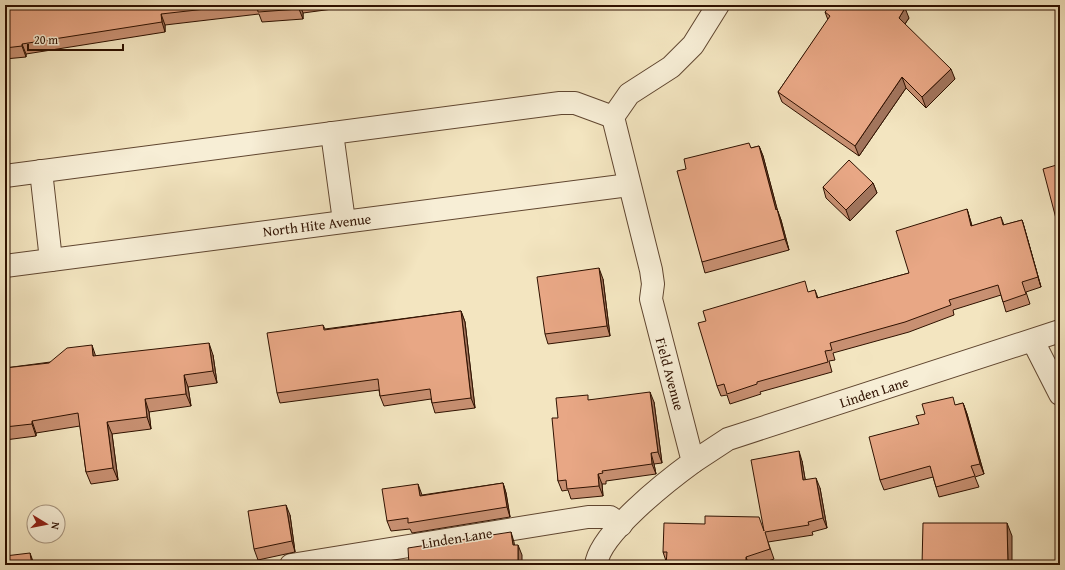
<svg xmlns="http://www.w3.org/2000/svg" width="1065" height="570" viewBox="0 0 1065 570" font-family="'Gentium Book Plus',serif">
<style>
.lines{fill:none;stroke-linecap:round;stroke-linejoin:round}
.minor-casing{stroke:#604630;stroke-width:24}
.minor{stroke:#f7eed6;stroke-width:22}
.wall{fill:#c89072;stroke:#2f1100}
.shaded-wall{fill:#a2755d;stroke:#2f1100}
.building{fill:#e8a785;stroke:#2f1100}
.labels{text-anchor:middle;stroke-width:3;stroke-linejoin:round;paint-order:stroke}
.street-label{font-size:14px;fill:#2f1100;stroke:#f7eed6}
</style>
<rect width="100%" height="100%" fill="#f3e5c0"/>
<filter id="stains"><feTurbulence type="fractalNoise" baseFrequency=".005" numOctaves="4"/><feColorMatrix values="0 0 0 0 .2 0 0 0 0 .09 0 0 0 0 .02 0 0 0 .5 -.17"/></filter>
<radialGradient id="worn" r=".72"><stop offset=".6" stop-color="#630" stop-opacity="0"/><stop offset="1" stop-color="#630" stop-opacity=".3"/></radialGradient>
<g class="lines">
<defs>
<g id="minor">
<polyline points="332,133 344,221"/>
<polyline points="41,171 51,260"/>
<polyline points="5,176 560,103 575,103 613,117"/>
<polyline points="5,266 629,185"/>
<polyline points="1033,341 1060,394"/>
<polyline points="693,462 728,439 1060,331"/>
<polyline points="291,565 588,517 610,517 621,525"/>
<path d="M596 565C599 534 667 481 693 462L651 299 653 284 651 270 613 117 629 94 671 67 693 45 718 5"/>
</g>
</defs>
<use href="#minor" class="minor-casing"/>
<use href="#minor" class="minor"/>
</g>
<g class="wall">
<polygon points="5,5 362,5 303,13 303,19 262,22 259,14 165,25 165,32 26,54 26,57 5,59"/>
<polygon points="971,5 990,5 972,9"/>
<polygon points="825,12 909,18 905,24 955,79 926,108 906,88 859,156 782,102 778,92 828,20"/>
<polygon points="759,146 763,156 777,209 781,220 789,250 705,273 702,262 751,148"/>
<polygon points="873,183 877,193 850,221 826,198 823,187"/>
<polygon points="967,209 972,226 1001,217 1004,225 1022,220 1025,230 1041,287 1026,292 1030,304 1006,312 1001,295 953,310 954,315 909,332 833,353 835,360 829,361 832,372 760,392 761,394 730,404 727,395 721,396 717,386 809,292 815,290 818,298 909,273"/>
<polygon points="603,279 610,336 548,344 545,334"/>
<polygon points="461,311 465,322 475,408 435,413 432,403 431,399 384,406 380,396 379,390 280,403 277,393 323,325 325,329"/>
<polygon points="213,355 217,383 188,387 191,406 149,412 151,429 112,434 118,480 91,484 86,472 80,426 36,433 36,436 5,440 5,368 96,356"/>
<polygon points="590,400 654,402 662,463 654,464 656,474 606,481 606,484 602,484 603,496 571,499 568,490 562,491 558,481 558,418"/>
<polygon points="963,403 967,414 984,474 975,477 979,487 939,497 933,477 884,490 880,480 919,424 925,414 956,405"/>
<polygon points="802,461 805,479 820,488 827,528 812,532 813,535 768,542 774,559 756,565 666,565 666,561 663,552 764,530"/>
<polygon points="503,483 506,493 510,517 412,533 410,529 391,531 387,521 422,495"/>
<polygon points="290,515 295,552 258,560 254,549"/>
</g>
<g class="shaded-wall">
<polygon points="299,5 300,5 303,13 303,19 299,9"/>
<polygon points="905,8 909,18 902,28 899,18"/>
<polygon points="161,14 165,25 165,32 162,22"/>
<polygon points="22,44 26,54 26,57 22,46"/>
<polygon points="951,69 955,79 926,108 922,97"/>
<polygon points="902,77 906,88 859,156 855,146"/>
<polygon points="759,146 763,156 780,220 776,210"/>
<polygon points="873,183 877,193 850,221 846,210"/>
<polygon points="777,209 781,220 789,250 785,239"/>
<polygon points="967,209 970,219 975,236 971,226"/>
<polygon points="1022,220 1025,230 1041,287 1038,277"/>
<polygon points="599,268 603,279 610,336 607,326"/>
<polygon points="461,311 465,322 475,408 471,398"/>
<polygon points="209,343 213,355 217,383 213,371"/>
<polygon points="92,345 96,357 93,356"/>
<polygon points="184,375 188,387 191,406 186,394"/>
<polygon points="650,392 654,402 662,463 658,452"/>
<polygon points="145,399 149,412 151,429 147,417"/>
<polygon points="963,403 967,414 984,474 980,464"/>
<polygon points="32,421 36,433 36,436 32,424"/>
<polygon points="107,422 112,434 118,480 113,468"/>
<polygon points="799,451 802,461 807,490 803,480"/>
<polygon points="651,453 654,464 656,474 652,464"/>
<polygon points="598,474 602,484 603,496 599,486"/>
<polygon points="816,478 820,488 827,528 823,518"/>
<polygon points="503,483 506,493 510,517 507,507"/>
<polygon points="418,484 422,495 424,506 420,496"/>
<polygon points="286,505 290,515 295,552 292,541"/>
<polygon points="1007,523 1012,536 1012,565 1008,565"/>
<polygon points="511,532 514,542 516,555 513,545"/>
<polygon points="518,545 522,555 522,565 518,565"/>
<polygon points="30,553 34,564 34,565 32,565"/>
<polygon points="746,557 749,565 746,565"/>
</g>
<g class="building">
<polygon points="5,5 241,5 161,14 162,22 22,44 22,46 5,48"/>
<polygon points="257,5 299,5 299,9 258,12"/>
<polygon points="831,5 901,5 905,8 899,18 951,69 922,97 902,77 855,146 778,92 830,16 825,12"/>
<polygon points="749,143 751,148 759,146 776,210 777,209 785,239 702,262 677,171 686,169 684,159"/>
<polygon points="849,160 873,183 846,210 823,187"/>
<polygon points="1060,164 1060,230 1059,230 1043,169"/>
<polygon points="967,209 971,226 1001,217 1003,225 1022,220 1038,277 1022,282 1026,294 1003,302 998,285 949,300 951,305 905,322 830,343 832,350 825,351 828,362 757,382 757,384 727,394 724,384 717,386 698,323 706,321 703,311 805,281 808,292 815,290 817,298 909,273 896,231"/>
<polygon points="599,268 607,326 545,334 537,277"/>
<polygon points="461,311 471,398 432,403 430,389 380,396 378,379 277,393 267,333 323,325 324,330"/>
<polygon points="209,343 213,371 184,375 186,394 145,399 147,417 107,422 113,468 86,472 78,413 32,421 32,424 5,427 5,368 49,363 67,348 92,345 93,356"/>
<polygon points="650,392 658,452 651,453 652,464 602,471 603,473 598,474 599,486 567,489 566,480 558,481 552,418 558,418 556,398 588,395 588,400"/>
<polygon points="953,397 955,405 963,403 980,464 971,466 975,476 936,487 930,466 880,480 869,437 919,424 916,416 925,414 922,404"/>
<polygon points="799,451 803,480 816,478 823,518 808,522 809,525 765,532 770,549 746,557 746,565 666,565 667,552 663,552 664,523 705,524 705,516 759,517 764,531 751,460"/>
<polygon points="503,483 507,507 408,523 408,518 387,521 382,489 418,484 420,496"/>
<polygon points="286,505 292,541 254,549 248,511"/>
<polygon points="923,523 1007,523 1008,565 922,565"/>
<polygon points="511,532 513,545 518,545 518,565 409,565 408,548"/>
<polygon points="30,553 32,565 5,565 5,556"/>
</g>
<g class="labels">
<g class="street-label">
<text transform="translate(317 225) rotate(-7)" y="5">North Hite Avenue</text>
<text transform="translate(670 374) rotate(75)" y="5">Field Avenue</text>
<text transform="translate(874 392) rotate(-18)" y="5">Linden Lane</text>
<text transform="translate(457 538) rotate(-9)" y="5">Linden Lane</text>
</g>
</g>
<rect width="1065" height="570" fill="none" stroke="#f3e5c0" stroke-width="20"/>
<rect x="6" y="6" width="1053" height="558" fill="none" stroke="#2f1100" stroke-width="2"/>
<rect x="10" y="10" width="1045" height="550" fill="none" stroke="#2f1100"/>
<g transform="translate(46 524) rotate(100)"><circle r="19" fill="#f7eed6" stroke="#a79680"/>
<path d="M0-3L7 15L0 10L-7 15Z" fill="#8f2418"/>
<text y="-6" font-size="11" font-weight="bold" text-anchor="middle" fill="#2f1100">N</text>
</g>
<path d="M28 44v6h95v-6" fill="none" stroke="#2f1100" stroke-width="2"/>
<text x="34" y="44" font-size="12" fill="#2f1100" stroke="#f7eed6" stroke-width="3" paint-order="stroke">20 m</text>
<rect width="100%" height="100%" filter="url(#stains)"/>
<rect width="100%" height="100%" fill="url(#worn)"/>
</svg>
